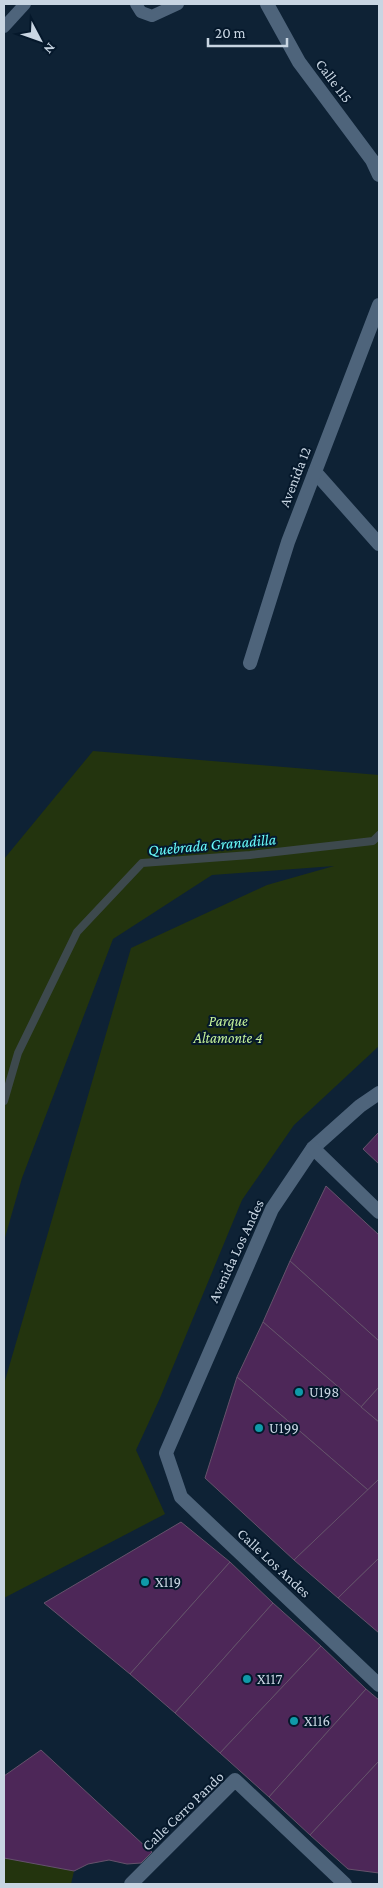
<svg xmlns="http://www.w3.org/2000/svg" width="383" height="1888" viewBox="0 0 383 1888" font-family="'Crimson Pro',serif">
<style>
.green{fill:#23340e}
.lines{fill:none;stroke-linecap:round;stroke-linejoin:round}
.stream{stroke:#3d494d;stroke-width:8}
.building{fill:#4d2758;stroke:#65526b}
.service{stroke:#4e647b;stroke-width:12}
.minor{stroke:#4e647b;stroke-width:14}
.culture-dot{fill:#0f9aa8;stroke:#05182b;stroke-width:2}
.labels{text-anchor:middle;stroke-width:4;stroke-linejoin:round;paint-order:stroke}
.street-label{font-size:15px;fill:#c8d5e2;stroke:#05182b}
.park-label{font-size:15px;font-style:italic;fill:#c4f199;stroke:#05182b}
.poi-label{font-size:15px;fill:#c8d5e2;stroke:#05182b;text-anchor:start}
.water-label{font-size:16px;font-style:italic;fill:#67f9f9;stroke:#05182b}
</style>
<rect width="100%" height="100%" fill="#0e2235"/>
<g class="green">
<polygon points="93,751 379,775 379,1046 294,1125 242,1200 160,1398 136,1450 165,1514 4,1598 4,1384 131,948 267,885 334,866 212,875 113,939 22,1178 4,1241 4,859"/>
<polygon points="4,1858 74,1871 71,1884 4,1884"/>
</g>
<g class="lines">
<polyline class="stream" points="4,1101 18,1053 77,932 142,863 250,855 373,841 379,835"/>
</g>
<g class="building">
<polygon points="379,1132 379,1164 363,1149"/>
<polygon points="326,1186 379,1235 379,1341 290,1261"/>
<polygon points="290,1261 379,1341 379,1387 361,1407 263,1322"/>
<polygon points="263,1322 379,1422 379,1479 368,1490 237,1377"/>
<polygon points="237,1377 368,1490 294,1560 205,1478"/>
<polygon points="379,1387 379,1422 361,1407"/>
<polygon points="379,1479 379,1558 338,1598 294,1560"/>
<polygon points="181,1522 230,1562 130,1674 44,1603"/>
<polygon points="379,1558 379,1633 338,1598"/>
<polygon points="230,1562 273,1603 175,1713 130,1674"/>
<polygon points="273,1603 321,1646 220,1753 175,1713"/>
<polygon points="321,1646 366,1689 269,1797 220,1753"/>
<polygon points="366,1689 379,1700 379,1761 310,1835 269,1797"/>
<polygon points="41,1750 147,1848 152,1852 141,1863 127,1864 109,1860 88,1864 74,1871 4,1858 4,1776"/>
<polygon points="379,1761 379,1873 348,1869 310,1835"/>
</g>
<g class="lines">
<g class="service">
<polyline points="136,4 141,12 152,16 178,4"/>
<polyline points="4,27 25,4"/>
</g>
<g class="minor">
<polyline points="267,4 299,62 372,160 379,175"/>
<polyline points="315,472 379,544"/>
<polyline points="250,663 288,542 379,305"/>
<polyline points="379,1093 360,1106 313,1148 272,1209 166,1453 181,1497 379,1685"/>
<polyline points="313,1148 379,1212"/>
<polyline points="131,1884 235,1780 345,1884"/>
</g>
</g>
<g class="culture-dot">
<circle cx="299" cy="1392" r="5"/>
<circle cx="259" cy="1428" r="5"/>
<circle cx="145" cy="1582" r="5"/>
<circle cx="247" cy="1679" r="5"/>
<circle cx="294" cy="1721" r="5"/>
</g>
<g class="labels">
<g class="street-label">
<text transform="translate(334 81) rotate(53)" y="5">Calle 115</text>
<text transform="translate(295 477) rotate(-69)" y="5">Avenida 12</text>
<text transform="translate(236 1251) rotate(-65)" y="5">Avenida Los Andes</text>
<text transform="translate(274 1563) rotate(43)" y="5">Calle Los Andes</text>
<text transform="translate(183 1811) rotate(-44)" y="5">Calle Cerro Pando</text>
</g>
<g class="park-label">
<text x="228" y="1026">Parque<tspan x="228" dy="17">Altamonte 4</tspan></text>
</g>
<g class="poi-label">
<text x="309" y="1397">U198</text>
<text x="269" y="1433">U199</text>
<text x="155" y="1587">X119</text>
<text x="257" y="1684">X117</text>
<text x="304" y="1726">X116</text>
</g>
<g class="water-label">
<text transform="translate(212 844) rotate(-5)" y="6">Quebrada Granadilla</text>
</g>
</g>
<rect width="383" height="1888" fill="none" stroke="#c8d5e2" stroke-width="10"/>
<g transform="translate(40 40) rotate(131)" stroke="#05182b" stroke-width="4" paint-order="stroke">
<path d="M0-4L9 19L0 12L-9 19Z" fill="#c8d5e2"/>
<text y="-8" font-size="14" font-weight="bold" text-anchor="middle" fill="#c8d5e2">N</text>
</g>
<path d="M208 38v8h79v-8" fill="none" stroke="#c8d5e2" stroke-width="2.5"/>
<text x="215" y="38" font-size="15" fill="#c8d5e2" stroke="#05182b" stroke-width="4" paint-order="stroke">20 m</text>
</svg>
